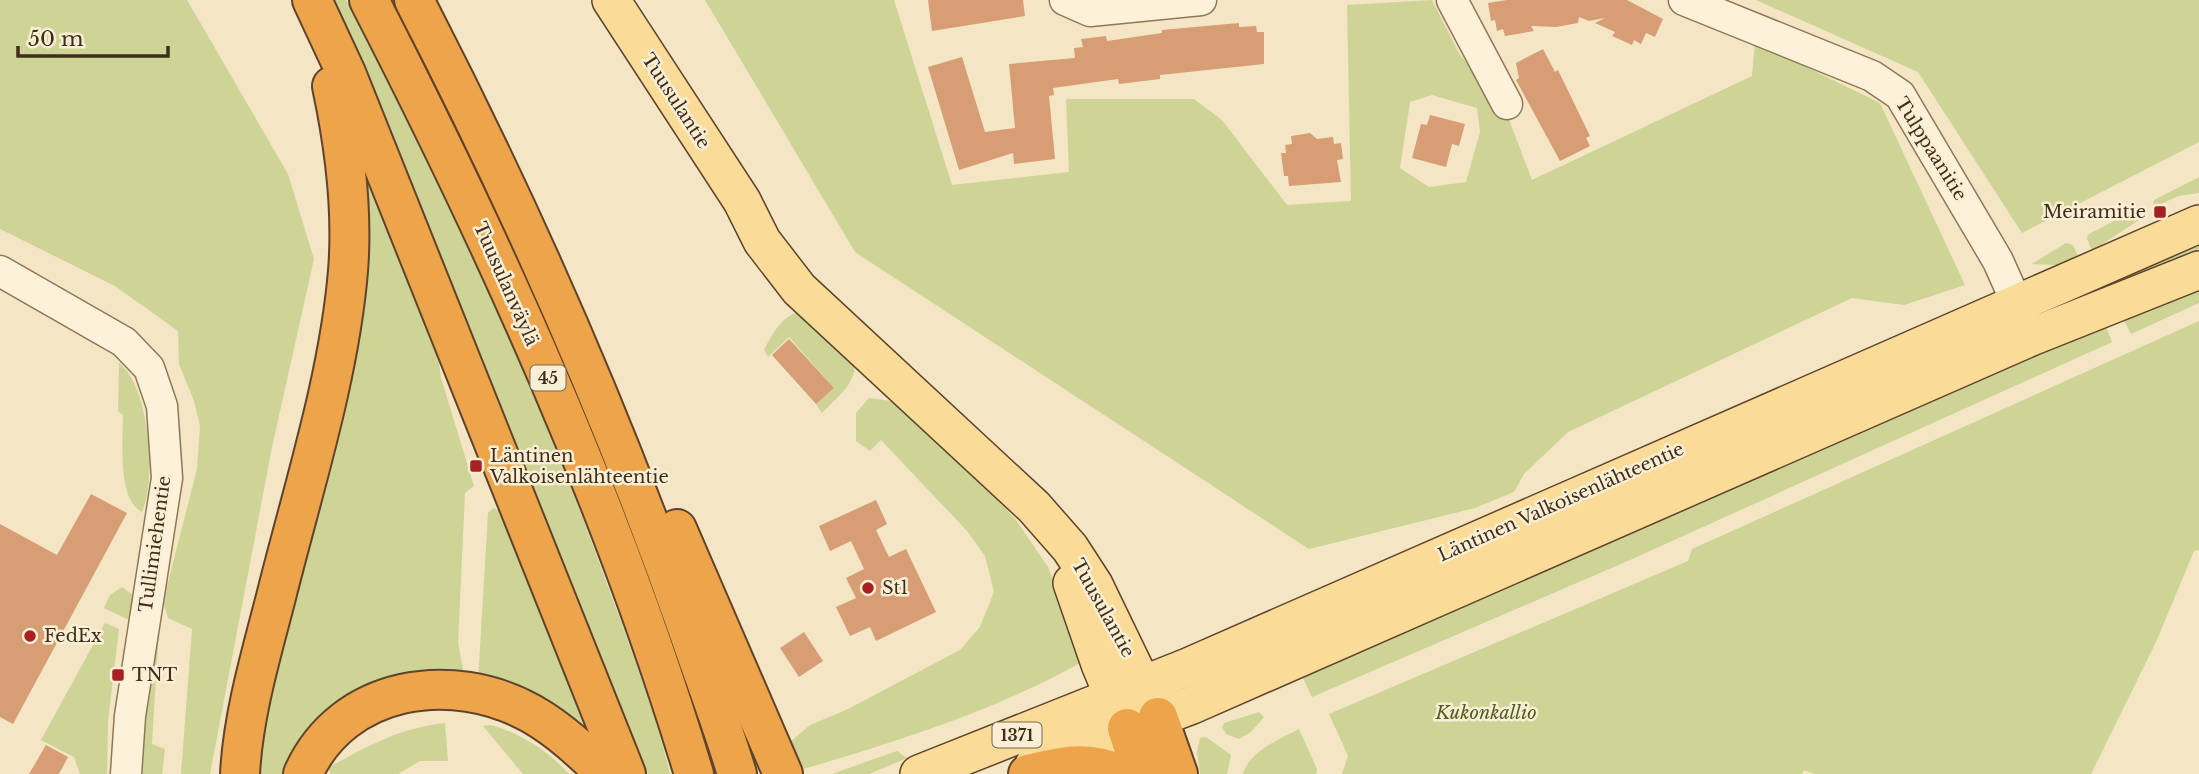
<svg xmlns="http://www.w3.org/2000/svg" width="2199" height="774" viewBox="0 0 2199 774" font-family="'Libre Baskerville',serif">
<style>
.green{fill:#cdd496;fill-rule:evenodd}
.building{fill:#d79d75}
.lines{fill:none;stroke-linecap:round;stroke-linejoin:round}
.minor-casing{stroke:#917657;stroke-width:33}
.major-casing{stroke:#5f432c;stroke-width:40}
.highway-casing{stroke:#5f432c;stroke-width:42}
.minor{stroke:#fdf2d9;stroke-width:30}
.major{stroke:#fbdb98;stroke-width:37}
.highway{stroke:#eda44b;stroke-width:38}
.poi-dot{fill:#a91f22;stroke:#faefd5;stroke-width:2.5}
.labels{text-anchor:middle;stroke-width:5;stroke-linejoin:round;paint-order:stroke}
.shield{fill:#faefd5;stroke:#786754;stroke-width:2}
.shield-label{font-size:16px;font-weight:bold;fill:#402d1d}
.street-label{font-size:18px;fill:#402d1d;stroke:#faefd5}
.poi-label{font-size:18px;fill:#402d1d;stroke:#faefd5;text-anchor:start}
.park-label{font-size:18px;font-style:italic;fill:#505f21;stroke:#faefd5}
</style>
<rect width="100%" height="100%" fill="#f4e5c4"/>
<g class="green">
<polygon points="0,0 187,0 288,174 314,259 272,447 210,774 181,774 192,629 168,618 163,602 197,469 200,426 194,401 179,364 178,331 115,286 0,229"/>
<path d="M328 0H346C444 186 532 376 603 573 627 639 654 706 670 774H637Z"/>
<path d="M705 0H894L952 185 1069 172 1066 99H1194L1222 120 1287 205 1351 201 1347 5 1432 0 1460 55 1503 104 1532 180 1752 76 1755 42 1880 103 1965 285 1904 305 1852 298 1568 432 1524 474 1514 492 1475 508 1309 549 855 252ZM1432 95 1477 108 1480 132 1466 182 1429 187 1400 168 1410 102Z"/>
<polygon points="1756,0 2199,0 2199,142 2022,233 1918,72"/>
<polygon points="357,147 435,335 441,378 474,486 465,493 458,643 465,679 414,678 290,774 253,774"/>
<polygon points="2199,177 2199,193 2178,196 2157,206 2153,205 2154,200"/>
<polygon points="2135,210 2142,215 2139,220 2092,251 2087,238 2089,234"/>
<polygon points="2199,235 2199,258 2111,295 2103,275"/>
<polygon points="2066,243 2073,245 2079,258 2057,265 2032,264"/>
<polygon points="2199,281 2199,303 2131,334 2122,316"/>
<path d="M807 310 854 362C858 383 835 399 822 413L816 404 834 388 789 337 768 357 764 350C774 331 784 312 807 310Z"/>
<polygon points="2104,321 2112,342 1630,560 1312,697 1303,678"/>
<polygon points="2199,321 2199,550 2194,551 2156,642 2091,774 1815,774 1804,770 1802,774 1342,774 1348,756 1329,714 1688,561 1692,549"/>
<path d="M119 363C149 386 157 478 142 512 117 500 123 440 123 415L118 411Z"/>
<path d="M869 398 891 401 921 423 971 469 1016 520 1048 567 1082 662C994 711 896 742 800 770L789 743 810 725 846 710 960 650 980 627 994 592 985 556 968 532 881 440 870 451 856 441V413Z"/>
<polygon points="493,508 498,510 526,562 598,737 478,681 488,513"/>
<polygon points="122,587 133,595 129,620 104,608 110,595"/>
<polygon points="105,623 119,629 108,721 107,774 80,774 74,757 41,740"/>
<polygon points="158,644 152,744 165,749 162,774 139,774 153,646"/>
<polygon points="1259,712 1264,717 1251,732 1239,739 1226,734 1222,727 1224,723"/>
<path d="M445 723 448 761H420L398 774H331L328 768C367 746 400 728 445 723Z"/>
<path d="M491 725C520 733 548 751 569 774H523L483 726Z"/>
<path d="M1299 729 1317 769 1316 774H1243C1249 751 1280 739 1299 729Z"/>
<polygon points="1206,737 1231,755 1227,774 1200,774 1197,752 1200,738"/>
<polygon points="897,751 907,758 869,774 832,774"/>
</g>
<g class="building">
<polygon points="928,0 1023,0 1025,16 932,31"/>
<polygon points="1507,0 1627,0 1663,19 1655,37 1646,33 1641,44 1634,40 1632,45 1612,36 1615,32 1595,23 1605,18 1589,21 1579,17 1578,23 1556,27 1531,26 1534,31 1505,36 1503,29 1497,31 1495,20 1491,21 1488,3"/>
<polygon points="1239,23 1239,27 1256,26 1257,32 1264,32 1264,64 1160,75 1160,79 1119,84 1118,79 1053,88 1054,95 1049,96 1055,159 1014,164 1013,153 959,170 928,67 962,57 985,132 1015,128 1009,64 1075,58 1074,48 1083,47 1081,39 1106,36 1107,41 1162,33 1162,30"/>
<polygon points="1543,49 1555,72 1558,70 1590,136 1586,138 1590,146 1560,161 1516,80 1519,78 1516,63"/>
<polygon points="1430,115 1465,124 1459,146 1452,144 1446,167 1412,158 1421,124 1427,125"/>
<polygon points="1310,133 1317,139 1333,137 1334,144 1341,143 1343,159 1337,160 1341,182 1289,186 1288,176 1284,176 1281,153 1286,153 1285,145 1292,144 1291,136"/>
<polygon points="789,339 834,388 816,404 772,355"/>
<polygon points="91,494 127,513 13,724 0,717 0,524 57,555"/>
<polygon points="876,500 887,524 876,530 889,557 906,549 936,612 876,641 870,627 850,636 836,607 856,598 846,578 864,569 851,541 830,551 819,526"/>
<polygon points="804,632 823,661 799,677 780,648"/>
<polygon points="46,745 68,757 59,774 29,774"/>
</g>
<g class="lines">
<defs>
<g id="minor">
<polyline points="1065,0 1090,11 1201,0"/>
<polyline points="1452,0 1507,104"/>
<polyline points="1684,0 1872,76 1900,95 1998,261 2026,324"/>
<polyline points="0,271 124,342 149,368 162,406 167,478 130,716 126,774"/>
</g>
<g id="major">
<polyline points="611,0 742,201 762,241 799,289 1034,507 1070,548 1094,585 1153,707"/>
<polyline points="1072,583 1100,664 1123,719"/>
<polyline points="1034,765 1192,705 2031,337 2199,270"/>
<polyline points="919,774 1188,667 2199,224"/>
</g>
<g id="highway">
<polyline points="312,0 346,73 626,774"/>
<path d="M369 0C497 249 613 505 694 774"/>
<path d="M414 0C520 205 613 415 689 633 705 680 723 727 737 774"/>
<polyline points="677,529 783,774"/>
<polyline points="1158,717 1178,774"/>
<polyline points="1127,728 1142,774"/>
<path d="M240 774C243 715 261 655 276 597 302 492 339 379 348 271 353 209 345 147 332 86"/>
<path d="M303 774C343 685 452 669 532 714 560 730 583 752 606 774"/>
<path d="M1028 774C1060 766 1088 759 1119 774"/>
</g>
</defs>
<use href="#minor" class="minor-casing"/>
<use href="#major" class="major-casing"/>
<use href="#highway" class="highway-casing"/>
<use href="#minor" class="minor"/>
<use href="#major" class="major"/>
<use href="#highway" class="highway"/>
</g>
<g class="poi-dot">
<rect x="2153" y="205" width="14" height="14" rx="3.5"/>
<rect x="469" y="459" width="14" height="14" rx="3.5"/>
<circle cx="868" cy="588" r="7"/>
<circle cx="30" cy="636" r="7"/>
<rect x="111" y="668" width="14" height="14" rx="3.5"/>
</g>
<g class="labels">
<g class="shield">
<rect x="530.5" y="365.5" width="35" height="25" rx="5"/>
<rect x="992.5" y="722.5" width="49" height="25" rx="5"/>
</g>
<g class="shield-label">
<text x="548" y="384">45</text>
<text x="1017" y="741">1371</text>
</g>
<g class="street-label">
<text transform="translate(676 101) rotate(57)" y="6">Tuusulantie</text>
<text transform="translate(1931 149) rotate(58)" y="6">Tulppaanitie</text>
<text transform="translate(506 284) rotate(66)" y="6">Tuusulanväylä</text>
<text transform="translate(1561 502) rotate(-24)" y="6">Läntinen Valkoisenlähteentie</text>
<text transform="translate(155 544) rotate(-82)" y="6">Tullimiehentie</text>
<text transform="translate(1103 608) rotate(61)" y="6">Tuusulantie</text>
</g>
<g class="poi-label">
<text x="2146" y="218" text-anchor="end">Meiramitie</text>
<text x="490" y="462">Läntinen<tspan x="490" dy="21">Valkoisenlähteentie</tspan></text>
<text x="882" y="594">St1</text>
<text x="44" y="642">FedEx</text>
<text x="132" y="681">TNT</text>
</g>
<g class="park-label">
<text x="1486" y="719">Kukonkallio</text>
</g>
</g>
<path d="M18 46v10h150v-10" fill="none" stroke="#402d1d" stroke-width="3.5"/>
<text x="28" y="46" font-size="21" fill="#402d1d" stroke="#faefd5" stroke-width="5" paint-order="stroke">50 m</text>
</svg>
